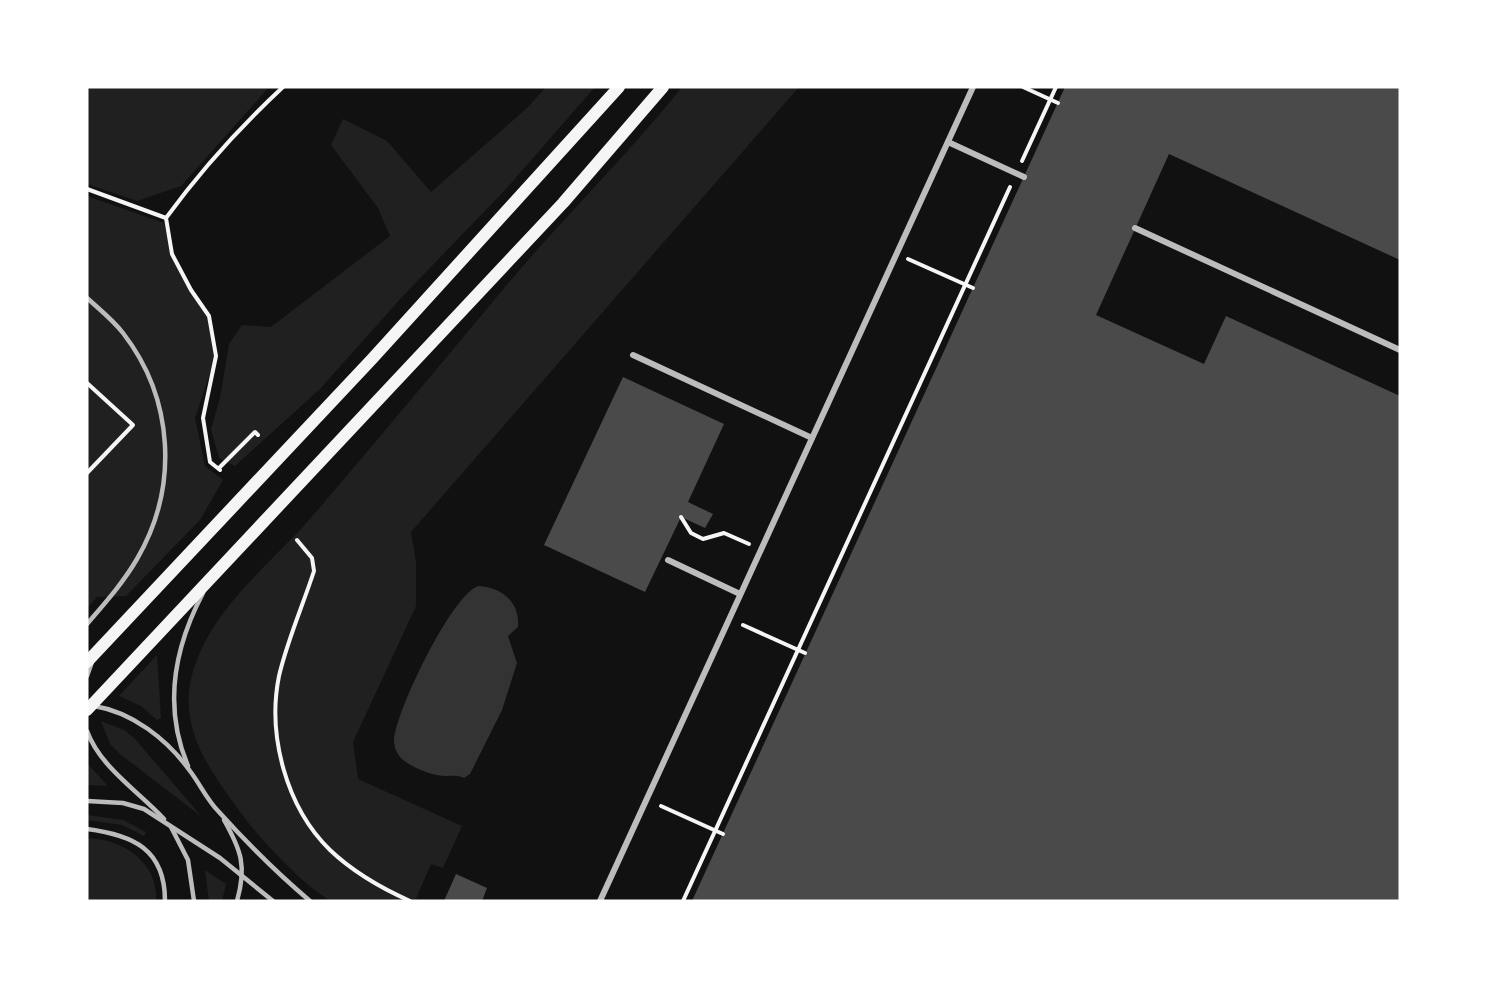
<svg xmlns="http://www.w3.org/2000/svg" width="1487" height="988" viewBox="0 0 1487 988" font-family="'PT Serif',serif">
<style>
.green{fill:#202020}
.water{fill:#333}
.building{fill:#4a4a4a}
.lines{fill:none;stroke-linecap:round;stroke-linejoin:round}
.path{stroke:#f5f5f5;stroke-width:4}
.service{stroke:#bcbcbc;stroke-width:4.5}
.minor{stroke:#bcbcbc;stroke-width:6}
.secondary{stroke:#f5f5f5;stroke-width:12}
</style>
<rect width="100%" height="100%" fill="#111"/>
<g class="green">
<polygon points="87,87 269,87 181,186 137,201 87,184"/>
<polygon points="546,87 595,87 506,189 402,297 320,389 235,466 219,458 211,429 220,398 229,344 242,325 271,327 390,236 378,208 331,145 343,119 387,141 431,192 527,108"/>
<path d="M682 87H799L411 532 416 562V606L353 742 358 779 462 826 443 868 431 864 415 901C398 901 342 905 330 900 309 891 258 837 244 817 215 777 179 734 191 679 208 609 270 566 315 513 379 438 442 363 505 287 562 219 626 157 682 87Z"/>
<polygon points="87,196 164,223 172,254 191,290 209,316 216,356 195,418 205,466 223,480 200,520 126,596 97,597 87,608"/>
<polygon points="157,655 161,718 157,720 141,706 119,696"/>
<polygon points="101,721 124,730 135,739 202,817 120,754 110,744"/>
<polygon points="87,763 106,784 106,786 87,785"/>
<polygon points="87,815 123,820 146,832 144,836 122,825 87,820"/>
<path d="M87 838C123 839 158 862 156 901H87Z"/>
<polygon points="205,870 226,884 222,901 209,901"/>
</g>
<path class="water" d="M478 586C502 587 520 602 518 627L508 636 517 663 502 710 470 774 464 778C457 775 453 776 446 776 433 776 409 767 400 757 396 752 394 746 394 740 396 711 451 596 478 586Z"/>
<g class="building">
<polygon points="1065,87 1400,87 1400,260 1169,154 1096,315 1204,364 1226,316 1400,396 1400,901 692,901"/>
<polygon points="623,377 724,424 688,502 713,514 705,528 681,517 645,592 544,545"/>
<polygon points="456,874 487,888 482,901 444,901"/>
</g>
<g class="lines">
<g class="path">
<polyline points="1023,87 1058,103"/>
<polyline points="1022,161 1056,87"/>
<polyline points="87,189 166,218"/>
<polyline points="908,259 973,288"/>
<polyline points="87,383 133,425 87,473"/>
<polyline points="219,468 255,432 258,435"/>
<path d="M220 470 210 462 203 418 216 356 209 316 191 290 172 254 166 218C201 170 240 127 283 87"/>
<polyline points="681,517 691,533 703,539 724,533 749,544"/>
<path d="M297 540 312 558 314 571C303 605 287 641 279 676 267 735 286 807 330 850 353 872 381 888 410 901"/>
<polyline points="743,625 805,653"/>
<polyline points="661,806 723,834"/>
<polyline points="683,901 1010,187"/>
</g>
<g class="service">
<path d="M87 298C99 309 113 320 123 333 174 399 179 487 137 559 123 583 105 603 87 624"/>
<polyline points="87,676 92,662"/>
<path d="M94 706C132 712 167 739 190 771 200 784 207 800 219 812 247 843 278 874 310 901"/>
<path d="M87 731C100 767 138 791 164 819"/>
<path d="M188 766C163 707 174 648 203 593"/>
<polyline points="87,801 123,803 144,809 220,858 273,901"/>
<path d="M224 820C241 850 247 866 237 901"/>
<polyline points="171,827 188,860 194,901"/>
<path d="M87 829C133 835 165 849 165 901"/>
</g>
<g class="minor">
<polyline points="948,142 1024,177"/>
<polyline points="1135,228 1400,350"/>
<polyline points="633,355 812,438"/>
<polyline points="668,560 740,594"/>
<polyline points="600,901 973,87"/>
</g>
<g class="secondary">
<polyline points="87,662 372,359 619,87"/>
<polyline points="87,710 563,203 663,87"/>
</g>
</g>
<rect width="1487" height="988" fill="none" stroke="#ffffff" stroke-width="177"/>
</svg>
